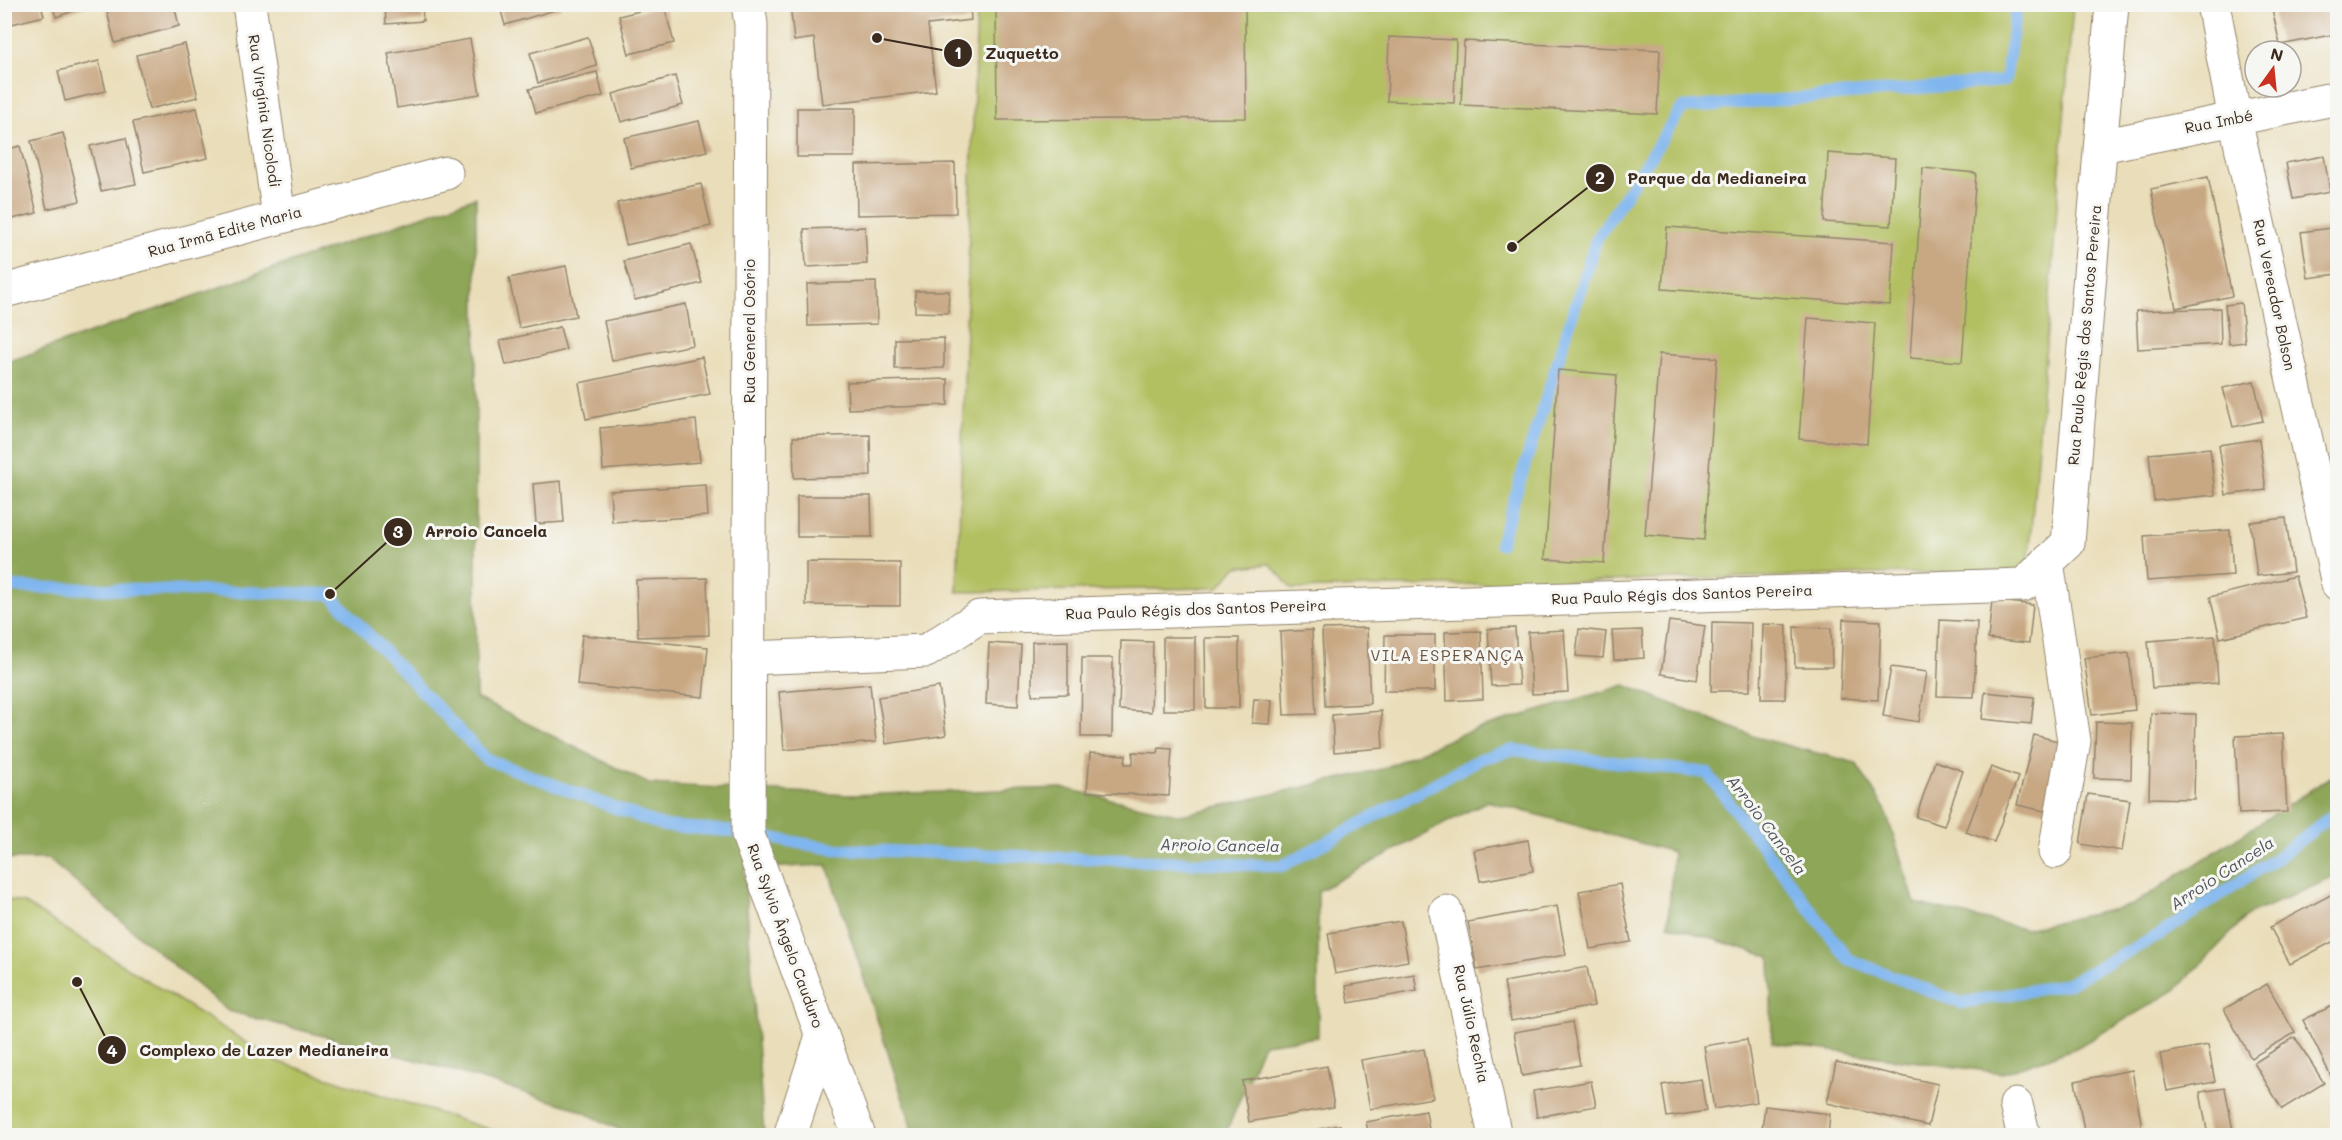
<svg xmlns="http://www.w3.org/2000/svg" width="2342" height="1140" viewBox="0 0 2342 1140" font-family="Mali,sans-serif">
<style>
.green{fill:#b3c062;stroke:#777540;stroke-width:1.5}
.forest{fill:#8ea658;stroke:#64683b;stroke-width:1.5}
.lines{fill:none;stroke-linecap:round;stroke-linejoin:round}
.stream{stroke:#80b6ef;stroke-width:12}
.building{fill:#c8a783}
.minor-casing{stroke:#92846c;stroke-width:35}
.minor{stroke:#fff;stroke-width:33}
.labels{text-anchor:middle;stroke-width:6;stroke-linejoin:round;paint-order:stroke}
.street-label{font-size:15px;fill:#3b2a1e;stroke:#f6f6f2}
.neighbourhood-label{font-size:16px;letter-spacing:1.5px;fill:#6c5641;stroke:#f6f6f2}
.water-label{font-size:16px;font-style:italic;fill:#50545d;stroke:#f6f6f2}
.leader{fill:none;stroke:#3b2a1e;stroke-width:2}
.callout-dot{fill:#3b2a1e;stroke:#f6f6f2;stroke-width:2}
.mark-label{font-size:18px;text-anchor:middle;font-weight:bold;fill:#fff}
.callout-label{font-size:16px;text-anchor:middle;font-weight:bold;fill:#3b2a1e;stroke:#f6f6f2;stroke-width:6;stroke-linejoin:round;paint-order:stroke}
</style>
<rect width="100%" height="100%" fill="#f6f6f2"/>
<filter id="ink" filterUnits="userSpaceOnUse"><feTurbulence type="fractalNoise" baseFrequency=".0167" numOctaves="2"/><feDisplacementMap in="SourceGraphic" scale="12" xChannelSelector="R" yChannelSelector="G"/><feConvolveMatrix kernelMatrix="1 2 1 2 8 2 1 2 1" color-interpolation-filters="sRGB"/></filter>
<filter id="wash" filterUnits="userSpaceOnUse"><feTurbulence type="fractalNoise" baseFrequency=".008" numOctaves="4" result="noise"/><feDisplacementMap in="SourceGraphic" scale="24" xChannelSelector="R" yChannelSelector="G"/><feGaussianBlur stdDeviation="1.35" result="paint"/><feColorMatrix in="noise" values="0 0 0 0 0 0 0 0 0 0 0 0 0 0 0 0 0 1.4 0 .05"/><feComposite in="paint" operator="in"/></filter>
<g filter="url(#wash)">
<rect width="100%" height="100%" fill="#eadeba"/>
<g class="green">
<polygon points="977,5 2073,5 2028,570 1292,589 1270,564 1236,567 1218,588 957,592"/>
<polygon points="4,899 24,903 276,1061 507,1135 5,1135"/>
</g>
<polygon class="forest" points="476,197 476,698 649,784 849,795 1062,788 1181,815 1382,769 1461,734 1625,685 1758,738 1856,763 1885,809 1915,903 2025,929 2133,905 2337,773 2337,876 2248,915 2176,990 2076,1048 2003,1073 1772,1043 1770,957 1668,925 1673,852 1487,801 1318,891 1318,1037 1263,1044 1225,1135 915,1136 827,865 744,869 764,1134 754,1136 630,1135 575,1108 427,1063 228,1011 48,859 5,859 4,363"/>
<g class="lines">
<g class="stream">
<polyline points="1500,544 1596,240 1682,108 2005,81 2017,4"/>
<polyline points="4,587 330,594 486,759 663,826 730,831 834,849 1282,866 1480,759 1513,750 1707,773 1848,959 1961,1003 2067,984 2159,935 2282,854 2338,811"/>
</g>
</g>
<g id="blocks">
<g class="building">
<polygon points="52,4 91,4 91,5 56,17"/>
<polygon points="105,4 174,4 179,26 115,43"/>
<polygon points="422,4 423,21 386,24 385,6"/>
<polygon points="499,4 560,4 561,8 505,25"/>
<polygon points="790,4 970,4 971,20 928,25 936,91 822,104 814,38 794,41"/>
<polygon points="996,4 1245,4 1246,118 997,120"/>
<polygon points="2271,4 2329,4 2336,34 2280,45"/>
<polygon points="4,5 41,5 44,16 4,26"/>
<polygon points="664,5 674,43 629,54 619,16"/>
<polygon points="588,37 597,66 538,83 530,53"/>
<polygon points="1389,37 1456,40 1454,103 1387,101"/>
<polygon points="470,39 480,94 397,108 388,53"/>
<polygon points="1464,41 1660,50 1657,114 1461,105"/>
<polygon points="185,44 198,97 149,109 136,55"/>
<polygon points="99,61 106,91 65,101 58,71"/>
<polygon points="597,72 603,96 536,113 529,89"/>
<polygon points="675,76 683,105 621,122 613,94"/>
<polygon points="197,108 208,158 144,172 133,122"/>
<rect x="797" y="108" width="58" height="49"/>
<polygon points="699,121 707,151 631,168 624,138"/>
<polygon points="63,133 80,201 47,209 31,141"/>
<polygon points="126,138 136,184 101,191 90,146"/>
<polygon points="20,146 37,213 4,221 4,150"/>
<polygon points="1828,153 1895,158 1891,226 1824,222"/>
<polygon points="2324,156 2330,192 2293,199 2286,163"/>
<polygon points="955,163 956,213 857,215 856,165"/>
<polygon points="1923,168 1976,173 1962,362 1910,358"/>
<polygon points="2208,177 2232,296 2176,308 2151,189"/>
<polygon points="701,184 711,226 626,245 617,203"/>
<polygon points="865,227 867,264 806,267 804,229"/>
<polygon points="1667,227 1894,242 1890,305 1662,289"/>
<polygon points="2338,227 2338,274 2308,278 2301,232"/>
<polygon points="691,244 702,283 635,300 624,261"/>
<polygon points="566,266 576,316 519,328 509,278"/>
<polygon points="876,282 877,324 808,326 807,284"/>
<polygon points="915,291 949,291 948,313 915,312"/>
<polygon points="2241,303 2245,342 2229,344 2225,305"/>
<polygon points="686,304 693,345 612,361 604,321"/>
<polygon points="2220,308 2221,344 2138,349 2136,311"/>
<polygon points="1808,318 1875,323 1867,444 1799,439"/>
<polygon points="560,327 566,350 506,365 500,341"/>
<polygon points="944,338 944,368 895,369 895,339"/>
<polygon points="1659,354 1717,358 1704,540 1645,535"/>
<polygon points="702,357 710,394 586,419 579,383"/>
<polygon points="1558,370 1617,375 1604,563 1545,559"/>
<polygon points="948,379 948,405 848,409 847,382"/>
<polygon points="2254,381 2263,421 2233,427 2223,388"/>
<polygon points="696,420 700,462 603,470 600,428"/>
<polygon points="870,435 871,476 794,478 793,437"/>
<polygon points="2259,439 2266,490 2226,495 2219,445"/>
<polygon points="2210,448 2215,495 2154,501 2149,454"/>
<polygon points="561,481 564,522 536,524 533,484"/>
<polygon points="706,485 708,516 612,522 610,491"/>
<polygon points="797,496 871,496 872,537 797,537"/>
<polygon points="2286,518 2293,572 2257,576 2250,522"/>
<polygon points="2230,530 2233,575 2147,581 2144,536"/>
<polygon points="806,562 900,563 900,606 806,605"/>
<polygon points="2295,576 2306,618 2220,638 2210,597"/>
<polygon points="707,578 709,635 638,637 636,580"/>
<polygon points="1992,600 2033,605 2029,643 1988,639"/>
<polygon points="1843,619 1881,621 1878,700 1840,698"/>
<polygon points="1940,620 1977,622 1974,697 1937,696"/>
<polygon points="1669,621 1705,626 1697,680 1661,674"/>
<polygon points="1712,622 1751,623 1750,691 1711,691"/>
<polygon points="1763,624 1787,625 1785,699 1761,699"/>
<polygon points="1794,627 1831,628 1832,667 1795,667"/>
<polygon points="1367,628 1370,704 1325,706 1322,629"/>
<polygon points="1515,628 1519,685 1491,686 1488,629"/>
<polygon points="1579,629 1606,632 1603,658 1576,656"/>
<polygon points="1312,630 1316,714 1284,715 1280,632"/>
<polygon points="1564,630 1568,692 1532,694 1528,632"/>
<polygon points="1642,630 1644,658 1614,660 1612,631"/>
<polygon points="1481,631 1483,699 1447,701 1445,632"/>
<polygon points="582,635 708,647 703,697 577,685"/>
<polygon points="1385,635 1435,635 1435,691 1384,691"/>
<polygon points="2215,636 2218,683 2152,688 2148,641"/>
<rect x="1163" y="637" width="32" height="73"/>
<polygon points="1205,638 1239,638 1239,708 1206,708"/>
<polygon points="1068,641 1068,694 1032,695 1032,642"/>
<polygon points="1121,641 1153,642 1151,712 1119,710"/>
<polygon points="989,643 1021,645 1018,706 986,704"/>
<polygon points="2129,653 2135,710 2092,715 2084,658"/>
<polygon points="1082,658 1113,658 1112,737 1081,737"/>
<polygon points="1891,667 1927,672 1919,722 1883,716"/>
<polygon points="870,684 876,742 784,750 779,692"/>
<polygon points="939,687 946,735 886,744 878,697"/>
<polygon points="1985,692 2034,697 2031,724 1982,719"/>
<polygon points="1254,699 1272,700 1270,724 1252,723"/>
<polygon points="1381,711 1383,748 1334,752 1332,715"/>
<polygon points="2151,713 2196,714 2194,799 2149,798"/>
<polygon points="2096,722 2132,723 2131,779 2094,778"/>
<polygon points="2283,734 2287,812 2239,814 2235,736"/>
<polygon points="2034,735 2066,743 2049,812 2017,805"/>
<polygon points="1159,748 1172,749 1169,796 1087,792 1090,753 1126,755 1125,764 1133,764 1133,752 1158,753"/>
<polygon points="1935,761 1963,771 1944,826 1916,817"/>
<polygon points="1991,767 2018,777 1994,842 1966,832"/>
<polygon points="2088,794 2130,800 2122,851 2080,844"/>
<polygon points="1528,840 1533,871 1480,881 1474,850"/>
<polygon points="1620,884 1631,942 1590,949 1579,891"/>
<polygon points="2338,891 2338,939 2290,964 2270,927"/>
<polygon points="1557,906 1566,955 1477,970 1468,922"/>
<polygon points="1401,921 1408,961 1335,974 1328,933"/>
<polygon points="1587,967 1594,1006 1511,1021 1504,982"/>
<polygon points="1414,974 1417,991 1349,1003 1346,986"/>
<polygon points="2267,984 2295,1033 2251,1058 2224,1009"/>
<polygon points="2338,1003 2338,1078 2333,1080 2303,1020"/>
<polygon points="1572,1022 1580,1065 1522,1076 1514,1032"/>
<polygon points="2295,1037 2324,1083 2282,1109 2254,1063"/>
<polygon points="1747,1039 1757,1102 1714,1109 1704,1046"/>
<polygon points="2208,1045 2215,1082 2167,1091 2160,1054"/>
<polygon points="1424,1049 1433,1098 1370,1109 1361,1060"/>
<polygon points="1836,1062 1938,1084 1928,1126 1827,1103"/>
<polygon points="1327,1066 1334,1107 1249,1122 1242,1081"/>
<polygon points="2132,1070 2142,1128 2097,1136 2085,1136 2075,1081"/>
<polygon points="1701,1079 1706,1111 1667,1117 1662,1085"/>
<polygon points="1591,1081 1596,1106 1537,1117 1533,1091"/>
<polygon points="2225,1088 2234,1136 2208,1136 2200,1092"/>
<polygon points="1765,1106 1830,1114 1828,1136 1761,1136"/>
<polygon points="1426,1111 1430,1136 1369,1136 1366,1122"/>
<polygon points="1340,1125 1342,1136 1305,1136 1305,1132"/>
<polygon points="1598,1128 1600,1136 1561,1136 1561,1134"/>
<polygon points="318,1130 335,1135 334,1136 316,1136"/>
</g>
</g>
</g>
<g filter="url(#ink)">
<use href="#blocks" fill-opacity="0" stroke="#92846c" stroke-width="1.5"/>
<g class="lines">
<defs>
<g id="minor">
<polyline points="249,4 279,217"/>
<polyline points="748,4 751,24 748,835 859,1136"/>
<polyline points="2213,4 2235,119 2338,584"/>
<polyline points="2101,146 2338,98"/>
<polyline points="4,291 446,173"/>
<polyline points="2047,562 2074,741 2055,852"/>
<polyline points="748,658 926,651 979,617 2023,585 2068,543 2112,4"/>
<polyline points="1446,912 1495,1136"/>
<polyline points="2016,1105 2024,1136"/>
<polyline points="790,1136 822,1036"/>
</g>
</defs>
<use href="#minor" class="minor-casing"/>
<use href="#minor" class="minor"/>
</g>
</g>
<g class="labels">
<g class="street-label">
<text transform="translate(264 111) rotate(82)" y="5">Rua Virgínia Nicolodi</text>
<text transform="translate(2219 122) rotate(-11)" y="5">Rua Imbé</text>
<text transform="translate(225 232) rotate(-15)" y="5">Rua Irmã Edite Maria</text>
<text transform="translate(2274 295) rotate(78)" y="5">Rua Vereador Bolson</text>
<text transform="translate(750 331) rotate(-90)" y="5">Rua General Osório</text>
<text transform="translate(2085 335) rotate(-85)" y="5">Rua Paulo Régis dos Santos Pereira</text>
<text transform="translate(1682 595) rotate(-2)" y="5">Rua Paulo Régis dos Santos Pereira</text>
<text transform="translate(1196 610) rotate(-2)" y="5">Rua Paulo Régis dos Santos Pereira</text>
<text transform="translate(785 936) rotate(70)" y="5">Rua Sylvio Ângelo Cauduro</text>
<text transform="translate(1471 1024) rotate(78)" y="5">Rua Júlio Rechia</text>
</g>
<g class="neighbourhood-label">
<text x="1448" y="661">VILA ESPERANÇA</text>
</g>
<g class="water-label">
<text transform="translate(1767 825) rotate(53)" y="6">Arroio Cancela</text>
<text transform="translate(1220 845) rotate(1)" y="6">Arroio Cancela</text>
<text transform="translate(2222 873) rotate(-33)" y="6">Arroio Cancela</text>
</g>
</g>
<path class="leader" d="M877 38L958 53M1512 247L1600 178M330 594L398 532M77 982L112 1050"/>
<g class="callout-dot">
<circle cx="877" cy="38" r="6"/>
<circle cx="1512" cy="247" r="6"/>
<circle cx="330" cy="594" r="6"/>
<circle cx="77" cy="982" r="6"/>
<circle cx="958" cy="53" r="15"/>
<circle cx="1600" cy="178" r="15"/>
<circle cx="398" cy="532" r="15"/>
<circle cx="112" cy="1050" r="15"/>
</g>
<g class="mark-label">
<text x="958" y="59">1</text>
<text x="1600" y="184">2</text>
<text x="398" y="538">3</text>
<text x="112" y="1057">4</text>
</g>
<g class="callout-label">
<text x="1022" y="59">Zuquetto</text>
<text x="1717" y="184">Parque da Medianeira</text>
<text x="486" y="537">Arroio Cancela</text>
<text x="264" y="1056">Complexo de Lazer Medianeira</text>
</g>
<rect width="2342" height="1140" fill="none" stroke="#f6f6f2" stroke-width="24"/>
<g transform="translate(2273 69) rotate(15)"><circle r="28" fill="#f6f6f2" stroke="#aba49d" stroke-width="1.5"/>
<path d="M0-4.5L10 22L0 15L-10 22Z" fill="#c8321e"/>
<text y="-9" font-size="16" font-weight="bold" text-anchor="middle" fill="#3b2a1e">N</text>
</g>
</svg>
